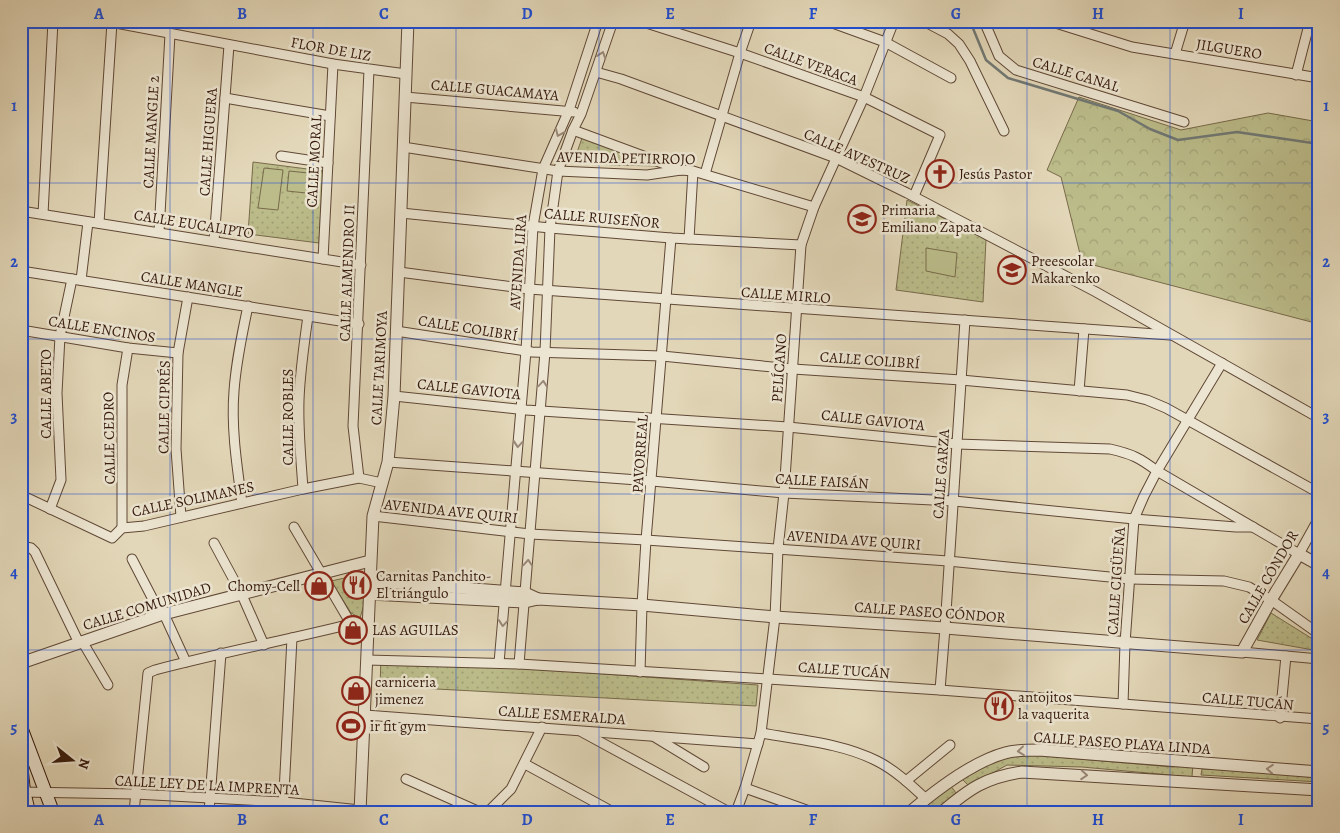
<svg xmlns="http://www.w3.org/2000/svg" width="1340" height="833" viewBox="0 0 1340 833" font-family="Alegreya,serif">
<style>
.grass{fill:url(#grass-dots);stroke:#786a4a}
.forest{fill:url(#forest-crowns);stroke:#786a4a}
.pitch{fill:#bbbc8a;stroke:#786a4a}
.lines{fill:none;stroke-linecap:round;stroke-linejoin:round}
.stream{stroke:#717874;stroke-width:2.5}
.minor-casing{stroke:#604836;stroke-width:11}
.tertiary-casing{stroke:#604836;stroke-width:13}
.secondary-casing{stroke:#35190b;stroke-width:14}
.minor{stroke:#ece5d1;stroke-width:9}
.tertiary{stroke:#ece5d1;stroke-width:11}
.secondary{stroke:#ece5d1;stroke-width:12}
.oneway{stroke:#9a8978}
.grid{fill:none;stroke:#1d4ed8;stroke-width:1;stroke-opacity:0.55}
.labels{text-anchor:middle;stroke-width:5;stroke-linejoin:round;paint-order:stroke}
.street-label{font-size:15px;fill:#35190b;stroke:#ece5d1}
.poi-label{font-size:15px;fill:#35190b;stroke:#ece5d1;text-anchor:start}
.neatline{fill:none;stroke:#1d4ed8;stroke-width:2}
.grid-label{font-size:16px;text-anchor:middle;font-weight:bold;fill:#1d4ed8}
</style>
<defs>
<pattern id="grass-dots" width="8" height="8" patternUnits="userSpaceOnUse" patternTransform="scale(1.25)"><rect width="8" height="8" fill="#bbbc8a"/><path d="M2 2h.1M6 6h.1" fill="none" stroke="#a1a176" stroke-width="1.8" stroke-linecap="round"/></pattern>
<pattern id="forest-crowns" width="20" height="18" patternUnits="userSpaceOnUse" patternTransform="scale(1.25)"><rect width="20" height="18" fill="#bbbc8a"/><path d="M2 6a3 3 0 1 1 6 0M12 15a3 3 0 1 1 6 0" fill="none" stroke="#a1a176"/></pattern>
</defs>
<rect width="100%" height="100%" fill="#e2d7b8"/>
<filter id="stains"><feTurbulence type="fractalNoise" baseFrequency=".004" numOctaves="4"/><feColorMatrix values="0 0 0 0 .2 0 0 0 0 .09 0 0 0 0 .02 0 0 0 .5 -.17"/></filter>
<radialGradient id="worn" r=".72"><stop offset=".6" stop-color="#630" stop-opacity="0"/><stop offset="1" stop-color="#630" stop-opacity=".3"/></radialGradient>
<g class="grass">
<polygon points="582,138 662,166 613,165 574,161"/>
<polygon points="253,162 323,171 319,243 248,234"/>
<polygon points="907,200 986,239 983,302 896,290"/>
<polygon points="354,576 361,593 366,598 360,618 351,613 331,581"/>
<polygon points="1271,613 1319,643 1319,651 1257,640"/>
<polygon points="381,658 758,685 756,706 380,686"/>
<polygon points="1021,754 1173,767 1193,764 1192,777 1082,767 1007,765 969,786 961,778 997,758"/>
<polygon points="1202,769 1319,774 1319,782 1201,775"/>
<polygon points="949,784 957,794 933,812 913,812"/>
</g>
<polygon class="forest" points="1079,97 1181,130 1268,113 1319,122 1319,324 1082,262 1061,177 1047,170"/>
<g class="pitch">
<polygon points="264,168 283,170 278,210 258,208"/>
<polygon points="289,171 318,174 316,194 287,191"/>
<polygon points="926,248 957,253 955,277 926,271"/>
</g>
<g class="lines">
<polyline class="stream" points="970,21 986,60 1008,78 1118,111 1150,129 1178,140 1237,132 1319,144"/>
<defs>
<g id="minor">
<polyline points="105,21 333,64 406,74"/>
<polyline points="640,21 740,53 864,97 940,135 914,196"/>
<polyline points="827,21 885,42 951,78"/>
<polyline points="916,21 929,24 948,34 959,44 970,61 1004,131"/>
<polyline points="984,21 999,56 1016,70 1184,122"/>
<polyline points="1049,21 1132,47 1319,78"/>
<polyline points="1175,54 1185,21"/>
<polyline points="596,72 621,79 836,158 907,193 1096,292 1319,418"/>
<polyline points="1296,75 1310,21"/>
<polyline points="405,97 574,112"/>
<polyline points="225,98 330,116"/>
<polyline points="573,130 681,170"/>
<polyline points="403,147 558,171 647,175 681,170 693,171 814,207"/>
<polyline points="281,156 328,163"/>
<polyline points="705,174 740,53 751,21"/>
<polyline points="21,211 361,265"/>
<polyline points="401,213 550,228 671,238 801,245"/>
<polyline points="43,214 53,21"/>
<polyline points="99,223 112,22"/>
<polyline points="159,232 170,34"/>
<polyline points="689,239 693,171"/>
<polyline points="214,241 229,45"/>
<polyline points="323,259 333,64"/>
<polyline points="21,271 359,324"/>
<polyline points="399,272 529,289 1170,335"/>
<polyline points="81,280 88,222"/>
<polyline points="21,330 128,348 178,353"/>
<polyline points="396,331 532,352 662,356 793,369 961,380 1127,395 1147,400 1166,408 1319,493"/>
<polyline points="1079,391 1084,329"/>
<path d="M394 396 526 410 788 427 957 444 1110 449C1132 454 1140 458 1157 471L1299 554 1319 518"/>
<polyline points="388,462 652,481 784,493 954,501 1134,519 1236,527 1253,527"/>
<polyline points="359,478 353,426 369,70"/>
<path d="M303 489C301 459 298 430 299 400 300 372 304 344 308 316"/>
<polyline points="21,495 112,538 122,528 144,526 303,489 359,478 382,483"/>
<path d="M242 503C237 466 231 428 234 391 236 362 242 334 248 306"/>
<polyline points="50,509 61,480 57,393 60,336 72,279"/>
<polyline points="373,516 530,534 646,540 948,561 1130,579 1224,581 1249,587 1271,600 1319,634"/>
<polyline points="181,517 176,449 178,353 188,297"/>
<polyline points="294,527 351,624"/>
<polyline points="122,528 122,385 128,348"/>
<polyline points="214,543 242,595 264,645"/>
<polyline points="21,546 31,548 35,552 79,643"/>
<polyline points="132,559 161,615"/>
<polyline points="164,614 186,662"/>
<polyline points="82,641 108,685"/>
<polyline points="1242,652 1319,659"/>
<polyline points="367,660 519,664 768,679 940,690 1319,719"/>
<polyline points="499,663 526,351 533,226 543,169 569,110 598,21"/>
<polyline points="519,664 545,352 550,228 558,171 573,130 581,114 613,21"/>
<polyline points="640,672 642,605 646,540 671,238"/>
<polyline points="940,690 945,628 965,320"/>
<polyline points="1123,704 1125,643 1134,519 1144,496 1157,471 1222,363"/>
<polyline points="365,715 758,744"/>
<polyline points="1280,718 1286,656"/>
<polyline points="582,732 729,812"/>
<path d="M761 733C799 740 842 743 877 761 895 770 911 785 926 799"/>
<polyline points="653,736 704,767"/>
<polyline points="525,764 613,812"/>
<polyline points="406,779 480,812"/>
<polyline points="906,781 950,745"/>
<polyline points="745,788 812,812"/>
<polyline points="21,792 135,794 284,802 360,810"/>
<path d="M134 812 148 673 155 670C220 653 286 640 351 624L367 641"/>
<polyline points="209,812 221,653"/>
<polyline points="283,812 292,638"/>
<polyline points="488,812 511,789 542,727"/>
<polyline points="736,812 745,788 761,733 775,617 778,549 784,493 801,245 814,207 864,97 894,21"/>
</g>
<g id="tertiary">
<polyline points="370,581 525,593 538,599"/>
<polyline points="370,594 525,602 538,599 642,605 775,617 945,628 1242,652 1271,600 1299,554 1319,565"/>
<polyline points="21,663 160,615 370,561"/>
<polyline points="360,812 373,516 388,462 394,396 408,21"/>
<path d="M910 812C936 790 972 762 1005 753 1016 750 1028 750 1039 750L1319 772"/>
<path d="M942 812C969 789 986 777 1022 772L1319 790"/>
</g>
<g id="secondary">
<polyline points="21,727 53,812"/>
<polyline points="21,764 24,791 29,812"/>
</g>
</defs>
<use href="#minor" class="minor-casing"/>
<use href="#tertiary" class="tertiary-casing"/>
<use href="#secondary" class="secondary-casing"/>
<use href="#minor" class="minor"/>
<use href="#tertiary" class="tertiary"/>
<use href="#secondary" class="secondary"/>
</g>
<defs><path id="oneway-chevron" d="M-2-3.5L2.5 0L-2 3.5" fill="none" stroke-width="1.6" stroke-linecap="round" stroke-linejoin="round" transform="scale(1.25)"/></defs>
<g class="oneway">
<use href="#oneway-chevron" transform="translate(602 55) rotate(-71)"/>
<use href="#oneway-chevron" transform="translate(559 133) rotate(114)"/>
<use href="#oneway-chevron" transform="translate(543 384) rotate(-85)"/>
<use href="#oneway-chevron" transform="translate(518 444) rotate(95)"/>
<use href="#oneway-chevron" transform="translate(528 563) rotate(-86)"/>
<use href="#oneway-chevron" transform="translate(503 623) rotate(95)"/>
<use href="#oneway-chevron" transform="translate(1021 751) rotate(174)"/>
<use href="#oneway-chevron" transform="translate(1270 769) rotate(-176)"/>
<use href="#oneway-chevron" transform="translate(1084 775) rotate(4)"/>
</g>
<path class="grid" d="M170 21V812M313 21V812M456 21V812M599 21V812M741 21V812M884 21V812M1027 21V812M1170 21V812M21 183H1319M21 339H1319M21 494H1319M21 650H1319"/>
<defs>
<symbol id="church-ring" viewBox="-11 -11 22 22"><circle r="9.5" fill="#ece5d1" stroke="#8f2418" stroke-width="1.5"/><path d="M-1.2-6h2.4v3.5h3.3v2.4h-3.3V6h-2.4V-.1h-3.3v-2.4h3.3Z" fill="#8f2418"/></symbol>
<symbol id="school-ring" viewBox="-11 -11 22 22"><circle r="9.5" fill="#ece5d1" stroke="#8f2418" stroke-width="1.5"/><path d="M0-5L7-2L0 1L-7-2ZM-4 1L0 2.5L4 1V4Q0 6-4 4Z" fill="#8f2418"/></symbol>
<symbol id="restaurant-ring" viewBox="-11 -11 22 22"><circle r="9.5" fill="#ece5d1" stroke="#8f2418" stroke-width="1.5"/><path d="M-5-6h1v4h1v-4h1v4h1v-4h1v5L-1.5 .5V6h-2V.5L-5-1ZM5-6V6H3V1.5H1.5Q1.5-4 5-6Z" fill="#8f2418"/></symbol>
<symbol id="shop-ring" viewBox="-11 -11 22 22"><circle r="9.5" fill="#ece5d1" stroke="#8f2418" stroke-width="1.5"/><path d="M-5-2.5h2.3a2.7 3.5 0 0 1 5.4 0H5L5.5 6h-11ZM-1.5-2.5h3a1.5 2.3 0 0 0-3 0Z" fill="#8f2418"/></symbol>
<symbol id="stadium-ring" viewBox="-11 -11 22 22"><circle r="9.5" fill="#ece5d1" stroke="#8f2418" stroke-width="1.5"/><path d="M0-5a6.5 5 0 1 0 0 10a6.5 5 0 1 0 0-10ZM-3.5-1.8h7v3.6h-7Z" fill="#8f2418"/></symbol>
</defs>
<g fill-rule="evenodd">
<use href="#church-ring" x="924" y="158" width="32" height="32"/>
<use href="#school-ring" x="846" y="203" width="32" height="32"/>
<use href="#school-ring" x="996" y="254" width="32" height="32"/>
<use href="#restaurant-ring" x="341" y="569" width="32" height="32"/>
<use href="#shop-ring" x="303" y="570" width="32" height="32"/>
<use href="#shop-ring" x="337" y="614" width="32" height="32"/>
<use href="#shop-ring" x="340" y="675" width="32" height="32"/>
<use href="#restaurant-ring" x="983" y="690" width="32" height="32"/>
<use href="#stadium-ring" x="335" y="710" width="32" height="32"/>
</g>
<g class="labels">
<g class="street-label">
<text transform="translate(331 49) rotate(10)" y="5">FLOR DE LIZ</text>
<text transform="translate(1229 49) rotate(9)" y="5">JILGUERO</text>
<text transform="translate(811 64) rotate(20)" y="5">CALLE VERACA</text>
<text transform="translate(1076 74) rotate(17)" y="5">CALLE CANAL</text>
<text transform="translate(495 90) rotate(5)" y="5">CALLE GUACAMAYA</text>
<text transform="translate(151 132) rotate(-87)" y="5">CALLE MANGLE 2</text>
<text transform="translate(208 142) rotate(-86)" y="5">CALLE HIGUERA</text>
<text transform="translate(857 156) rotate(24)" y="5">CALLE AVESTRUZ</text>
<text transform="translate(626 158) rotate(1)" y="5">AVENIDA PETIRROJO</text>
<text transform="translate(314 161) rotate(-87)" y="5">CALLE MORAL</text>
<text transform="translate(602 218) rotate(5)" y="5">CALLE RUISEÑOR</text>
<text transform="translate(194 224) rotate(9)" y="5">CALLE EUCALIPTO</text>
<text transform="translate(518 262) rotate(-86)" y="5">AVENIDA LIRA</text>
<text transform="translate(347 273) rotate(-88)" y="5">CALLE ALMENDRO II</text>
<text transform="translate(192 284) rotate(9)" y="5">CALLE MANGLE</text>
<text transform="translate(786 295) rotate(4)" y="5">CALLE MIRLO</text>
<text transform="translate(468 328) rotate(9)" y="5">CALLE COLIBRÍ</text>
<text transform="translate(102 329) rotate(9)" y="5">CALLE ENCINOS</text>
<text transform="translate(870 360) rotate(4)" y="5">CALLE COLIBRÍ</text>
<text transform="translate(379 368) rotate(-87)" y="5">CALLE TARIMOYA</text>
<text transform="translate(779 368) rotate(-86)" y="5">PELÍCANO</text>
<text transform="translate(469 389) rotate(6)" y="5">CALLE GAVIOTA</text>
<text transform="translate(46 394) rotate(-90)" y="5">CALLE ABETO</text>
<text transform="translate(164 407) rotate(-89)" y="5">CALLE CIPRÉS</text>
<text transform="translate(288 417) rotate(-90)" y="5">CALLE ROBLES</text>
<text transform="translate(873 420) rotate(6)" y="5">CALLE GAVIOTA</text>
<text transform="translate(109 438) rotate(-91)" y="5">CALLE CEDRO</text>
<text transform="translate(640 454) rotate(-86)" y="5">PAVORREAL</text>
<text transform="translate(941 474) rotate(-86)" y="5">CALLE GARZA</text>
<text transform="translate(822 481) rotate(3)" y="5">CALLE FAISÁN</text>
<text transform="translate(193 499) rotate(-12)" y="5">CALLE SOLIMANES</text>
<text transform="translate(451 511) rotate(6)" y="5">AVENIDA AVE QUIRI</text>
<text transform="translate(854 540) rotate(4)" y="5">AVENIDA AVE QUIRI</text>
<text transform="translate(1268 577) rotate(-60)" y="5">CALLE CÓNDOR</text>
<text transform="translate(1116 581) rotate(-86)" y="5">CALLE CIGÜEÑA</text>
<text transform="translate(147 606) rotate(-17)" y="5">CALLE COMUNIDAD</text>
<text transform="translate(930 612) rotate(4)" y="5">CALLE PASEO CÓNDOR</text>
<text transform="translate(844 670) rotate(4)" y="5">CALLE TUCÁN</text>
<text transform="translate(1248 701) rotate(5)" y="5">CALLE TUCÁN</text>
<text transform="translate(562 715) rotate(4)" y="5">CALLE ESMERALDA</text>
<text transform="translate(1122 743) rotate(4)" y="5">CALLE PASEO PLAYA LINDA</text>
<text transform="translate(207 785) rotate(3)" y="5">CALLE LEY DE LA IMPRENTA</text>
</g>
<g class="poi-label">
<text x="959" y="179">Jesús Pastor</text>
<text x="881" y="215">Primaria<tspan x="881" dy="17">Emiliano Zapata</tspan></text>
<text x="1031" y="266">Preescolar<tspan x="1031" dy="17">Makarenko</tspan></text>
<text x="376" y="581">Carnitas Panchito-<tspan x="376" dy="17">El triángulo</tspan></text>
<text x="300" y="591" text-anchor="end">Chomy-Cell</text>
<text x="372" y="635">LAS AGUILAS</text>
<text x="375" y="687">carniceria<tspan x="375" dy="17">jimenez</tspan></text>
<text x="1018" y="702">antojitos<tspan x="1018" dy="17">la vaquerita</tspan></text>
<text x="370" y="731">ir fit gym</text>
</g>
</g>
<rect width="1340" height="833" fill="none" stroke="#e2d7b8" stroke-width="55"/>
<g transform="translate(72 760) rotate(107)" stroke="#ece5d1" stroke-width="4" paint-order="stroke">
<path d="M0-4L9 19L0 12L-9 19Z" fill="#35190b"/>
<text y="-8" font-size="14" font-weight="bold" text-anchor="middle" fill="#35190b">N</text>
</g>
<rect x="28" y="28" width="1284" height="778" class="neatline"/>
<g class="grid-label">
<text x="99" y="19">A</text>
<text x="242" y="19">B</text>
<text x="384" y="19">C</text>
<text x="527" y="19">D</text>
<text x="670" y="19">E</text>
<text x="813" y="19">F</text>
<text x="956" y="19">G</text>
<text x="1098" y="19">H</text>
<text x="1241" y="19">I</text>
<text x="14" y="111">1</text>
<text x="1326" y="111">1</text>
<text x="14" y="267">2</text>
<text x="1326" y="267">2</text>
<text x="14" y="422">3</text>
<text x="1326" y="422">3</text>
<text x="14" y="578">4</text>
<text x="1326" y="578">4</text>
<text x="14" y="733">5</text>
<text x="1326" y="733">5</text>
<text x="99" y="825">A</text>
<text x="242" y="825">B</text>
<text x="384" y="825">C</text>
<text x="527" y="825">D</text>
<text x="670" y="825">E</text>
<text x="813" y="825">F</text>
<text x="956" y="825">G</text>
<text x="1098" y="825">H</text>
<text x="1241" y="825">I</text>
</g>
<rect width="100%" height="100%" filter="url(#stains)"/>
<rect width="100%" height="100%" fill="url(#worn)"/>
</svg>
